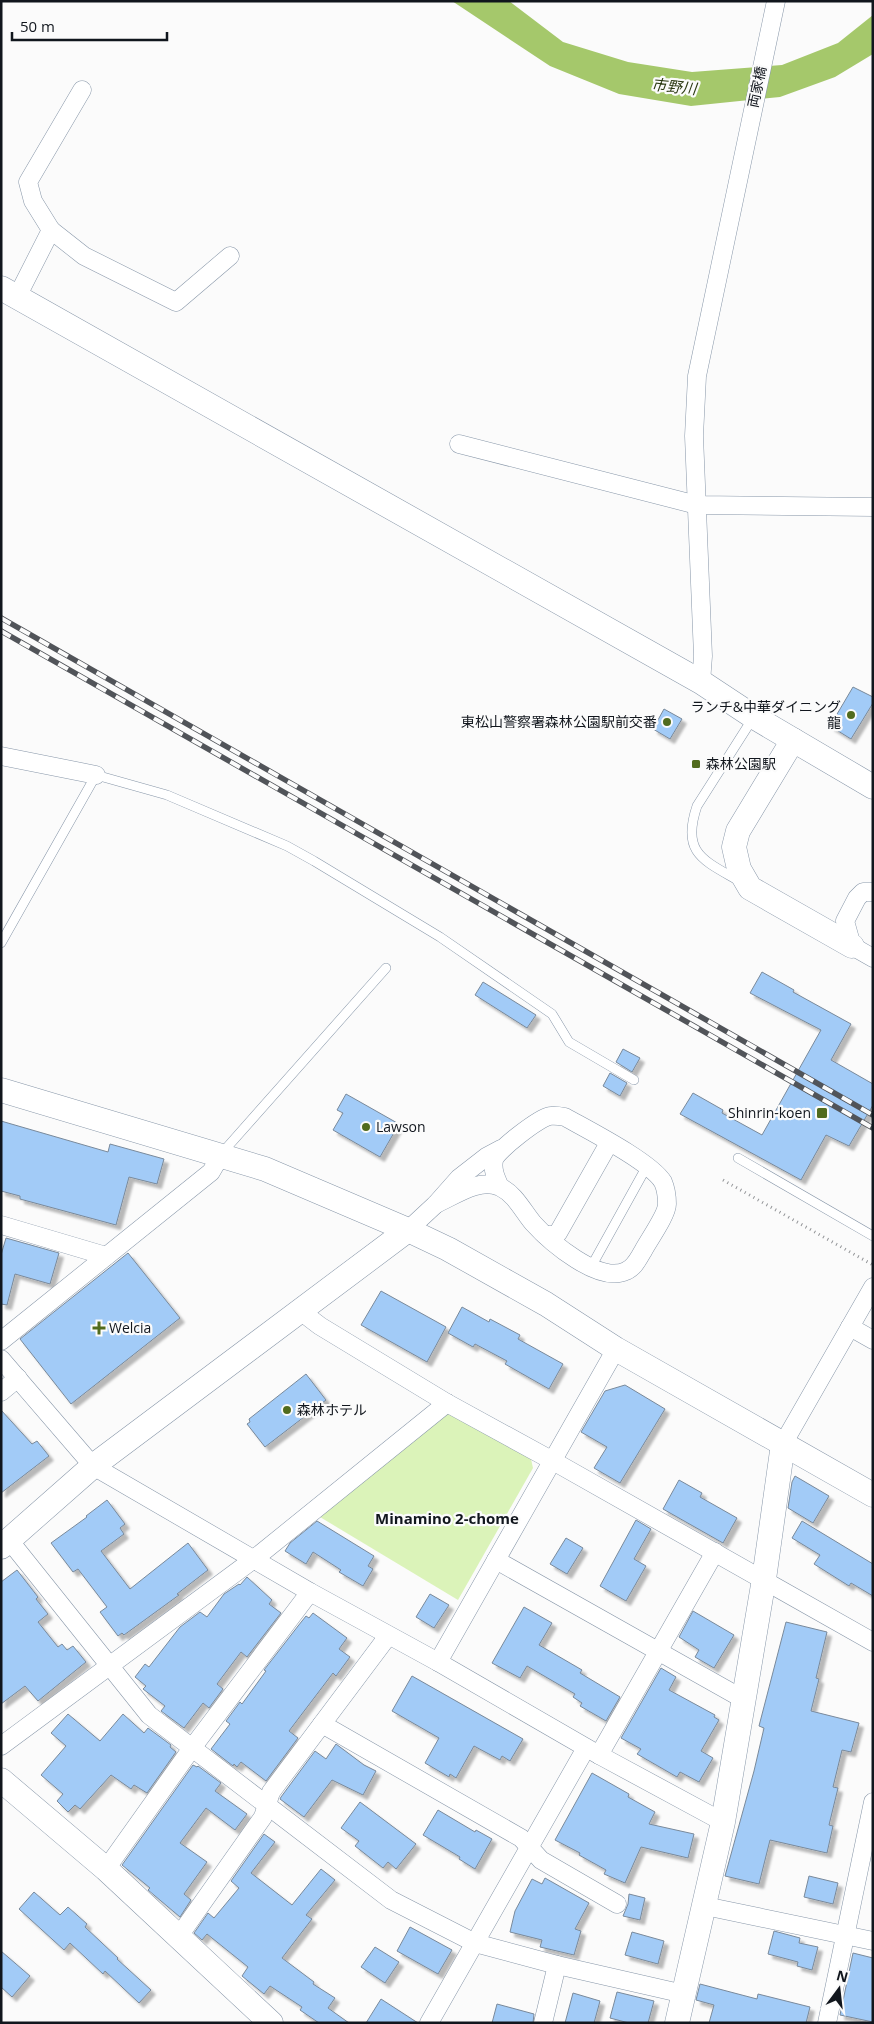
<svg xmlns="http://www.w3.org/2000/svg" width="874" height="2024" viewBox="0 0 874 2024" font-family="'Open Sans','Noto Sans JP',sans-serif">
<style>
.green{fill:#dbf3b9}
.water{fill:#a5c86b}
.building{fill:#a2cbf7;stroke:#79899a;filter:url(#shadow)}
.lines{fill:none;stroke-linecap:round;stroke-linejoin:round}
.lane-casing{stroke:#8897a9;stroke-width:10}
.street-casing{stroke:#8897a9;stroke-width:19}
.secondary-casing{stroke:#8897a9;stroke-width:25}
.path{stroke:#929497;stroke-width:3;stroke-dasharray:1 4;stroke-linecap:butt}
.lane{stroke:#fff;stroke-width:9}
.street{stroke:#fff;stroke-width:18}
.secondary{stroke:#fff;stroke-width:24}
.rail-casing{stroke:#515459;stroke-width:5.5}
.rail{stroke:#fbfbfb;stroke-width:4;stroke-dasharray:11;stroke-linecap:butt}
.poi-dot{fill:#516b1d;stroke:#fbfbfb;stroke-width:2}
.labels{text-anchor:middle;stroke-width:4.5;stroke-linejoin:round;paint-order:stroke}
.street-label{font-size:14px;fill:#11161d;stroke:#fbfbfb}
.poi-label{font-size:14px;fill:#11161d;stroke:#fbfbfb;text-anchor:start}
.water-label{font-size:15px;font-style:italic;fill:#2b3912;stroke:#fbfbfb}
.neighbourhood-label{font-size:15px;font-weight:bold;fill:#11161d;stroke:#fbfbfb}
</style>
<defs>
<filter id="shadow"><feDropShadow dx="4.5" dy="4.5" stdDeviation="1" flood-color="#0004"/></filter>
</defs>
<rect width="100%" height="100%" fill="#fbfbfb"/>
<polygon class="green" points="452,1413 531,1459 533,1468 458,1600 315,1514 441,1415"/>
<polygon class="water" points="452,1 509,1 563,42 628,62 692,72 782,65 838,43 873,15 873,54 835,77 780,97 691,106 619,94 550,66"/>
<g class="building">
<polygon points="853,687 873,697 873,703 851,739 830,726"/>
<polygon points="664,709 682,719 670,739 653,729"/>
<polygon points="762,972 794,990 793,992 851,1024 831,1060 873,1084 873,1105 849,1146 826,1135 801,1180 680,1114 693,1093 723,1110 722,1113 762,1135 821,1030 750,993"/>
<polygon points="483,982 536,1015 527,1028 475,995"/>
<polygon points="623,1049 640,1058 632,1072 616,1062"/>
<polygon points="610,1073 627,1083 620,1096 603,1086"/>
<polygon points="346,1094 399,1124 380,1157 333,1130 343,1113 337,1110"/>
<polygon points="1,1121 108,1152 110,1144 164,1159 157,1184 129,1177 116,1225 20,1199 20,1196 1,1191"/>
<polygon points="6,1238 59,1253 50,1284 15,1274 7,1305 1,1304 1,1255"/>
<polygon points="128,1253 180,1318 71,1404 20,1339"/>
<polygon points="381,1291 446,1327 427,1362 361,1325"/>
<polygon points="462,1307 489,1322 490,1319 520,1335 518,1339 563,1364 549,1389 505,1364 507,1361 475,1344 473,1347 448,1333"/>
<polygon points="306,1374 326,1400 265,1447 247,1424 250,1422 249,1419"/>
<polygon points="625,1385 665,1409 620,1483 594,1468 607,1447 581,1432 605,1391"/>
<polygon points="1,1410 32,1444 37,1441 49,1456 1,1493"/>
<polygon points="795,1476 829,1496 813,1523 788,1508 792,1482"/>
<polygon points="679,1480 702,1493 700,1497 737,1518 723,1543 663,1509"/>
<polygon points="107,1500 125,1524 120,1528 124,1534 101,1551 130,1589 188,1543 208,1570 177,1594 179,1595 124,1635 122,1633 118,1636 100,1612 107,1607 78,1569 73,1572 51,1543 87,1517 86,1516"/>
<polygon points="636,1520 651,1529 634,1559 646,1566 626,1601 600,1586"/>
<polygon points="317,1521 374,1556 368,1566 373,1569 363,1586 339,1572 341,1570 313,1552 306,1564 285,1551 290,1543"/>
<polygon points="802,1521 873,1564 873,1596 851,1583 849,1586 814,1564 820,1555 792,1538"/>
<polygon points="566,1538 583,1548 567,1574 550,1564"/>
<polygon points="17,1570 38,1597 36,1599 48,1614 38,1622 58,1647 62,1644 67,1650 73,1646 86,1662 38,1701 25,1686 1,1704 1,1582"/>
<polygon points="247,1577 272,1600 269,1604 281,1613 247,1657 241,1652 217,1684 223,1689 209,1708 203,1703 184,1728 161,1711 165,1706 143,1689 146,1686 135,1677 145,1664 149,1667 180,1627 200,1612 207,1617 224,1594 239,1584 240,1585"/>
<polygon points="430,1594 449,1605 434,1628 416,1617"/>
<polygon points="524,1607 552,1623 539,1645 582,1670 580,1673 620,1697 606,1721 580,1706 582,1703 573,1697 575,1694 527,1666 520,1678 492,1663"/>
<polygon points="693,1611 734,1635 714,1668 695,1657 699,1650 679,1637"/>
<polygon points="313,1613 347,1638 339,1649 350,1657 336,1676 333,1673 289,1731 298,1738 266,1781 241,1762 237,1767 234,1764 233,1766 211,1749 230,1724 226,1721 240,1702 242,1704 266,1671 264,1670 298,1626 306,1616 309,1618"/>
<polygon points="786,1622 827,1632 816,1678 819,1679 811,1711 859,1723 851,1752 842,1750 833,1787 838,1788 829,1825 833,1826 827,1853 770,1840 759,1884 725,1876 754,1771 764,1728 759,1726"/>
<polygon points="661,1668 676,1677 669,1690 715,1715 714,1717 719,1720 701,1751 713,1758 699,1782 680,1772 677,1777 637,1754 641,1749 621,1738"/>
<polygon points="412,1676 523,1739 510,1761 502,1756 500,1760 474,1746 456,1778 450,1774 449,1777 425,1763 439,1738 392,1711"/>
<polygon points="68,1714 100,1741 123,1714 144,1733 148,1728 171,1745 170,1747 176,1752 147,1793 134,1785 131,1789 111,1775 80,1809 75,1805 68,1812 57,1801 63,1794 41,1775 66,1746 51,1733"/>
<polygon points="336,1744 364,1765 376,1771 363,1795 332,1780 304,1817 280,1799 281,1797 315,1751 326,1759"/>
<polygon points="193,1765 197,1767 198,1766 221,1783 215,1791 247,1814 235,1830 206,1808 180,1843 207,1862 184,1894 191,1900 180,1917 148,1890 150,1888 122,1865"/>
<polygon points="592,1773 629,1794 628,1797 655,1812 649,1824 694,1834 688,1858 641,1847 625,1883 604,1874 606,1870 579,1855 580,1853 555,1840"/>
<polygon points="360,1802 416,1844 396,1869 388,1862 383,1868 355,1846 359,1841 341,1828"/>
<polygon points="438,1810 475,1832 476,1830 492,1839 475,1869 459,1859 460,1857 423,1835"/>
<polygon points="264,1834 275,1842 251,1873 292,1905 321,1869 335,1880 306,1915 312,1919 282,1958 314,1982 313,1984 335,1998 328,2008 349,2023 319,2023 300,2010 302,2007 270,1986 264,1994 242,1976 248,1967 207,1934 202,1940 194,1933 208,1913 214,1918 239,1888 231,1881"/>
<polygon points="809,1876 838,1883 833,1904 804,1897"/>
<polygon points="545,1878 589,1903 575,1929 581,1931 574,1955 540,1947 542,1940 510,1932 515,1911 532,1879 542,1884"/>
<polygon points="34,1892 60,1915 68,1907 87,1924 85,1927 118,1958 117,1959 151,1990 139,2003 105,1971 103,1974 70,1943 64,1950 19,1909"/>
<polygon points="629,1894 645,1898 640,1920 623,1916 628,1904"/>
<polygon points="410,1927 452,1950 438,1974 397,1951"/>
<polygon points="774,1931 800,1938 799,1943 818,1947 812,1970 797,1966 798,1962 768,1954"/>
<polygon points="632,1932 664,1941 658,1964 625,1955"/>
<polygon points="375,1947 399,1962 385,1983 361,1967"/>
<polygon points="1,1951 30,1976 12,1997 1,1987"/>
<polygon points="853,1953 873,1958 873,2022 840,2015"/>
<polygon points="700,1984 757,1999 758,1994 810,2007 806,2023 709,2023 714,2005 696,2000"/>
<polygon points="617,1992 654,2001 648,2023 629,2023 610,2018"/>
<polygon points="573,1993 600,2001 594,2023 565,2023"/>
<polygon points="381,1999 418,2023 366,2023"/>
<polygon points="497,2004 534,2014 533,2023 492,2023"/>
</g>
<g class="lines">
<defs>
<g id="lane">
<path d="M739 881C703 860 681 853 697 806L753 718"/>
<polyline points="1,943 96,775 167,795 287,846 314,861 440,937 552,1014 569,1042 634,1080"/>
<polyline points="222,1153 386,968"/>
<polyline points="738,1158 873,1236"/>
<polyline points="591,1267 647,1166"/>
</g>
<g id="street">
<polyline points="51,230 84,256 176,302 230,256"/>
<polyline points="17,297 51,230 33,201 28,182 82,90"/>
<polyline points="459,444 697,505 873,507"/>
<polyline points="701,682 703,656 694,436 697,376 776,1"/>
<polyline points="1,756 96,775"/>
<polyline points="873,892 863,892 857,898 845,921 852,946 873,958"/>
<path d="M436 1204C454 1196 480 1177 500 1187 515 1194 523 1211 533 1223 550 1242 599 1284 626 1271 635 1267 638 1259 643 1251 648 1241 667 1215 667 1204 667 1197 666 1189 663 1182 651 1162 588 1130 565 1117 560 1116 555 1115 550 1116 539 1118 497 1150 494 1160 492 1170 496 1178 500 1187"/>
<polyline points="1,1225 106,1256"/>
<polyline points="408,1230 436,1204 459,1178 486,1157 501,1149"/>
<polyline points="545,1235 553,1235 558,1233 609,1143"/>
<polyline points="299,1310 320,1326 447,1403 553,1461 873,1642"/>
<polyline points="850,1327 873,1340"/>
<polyline points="1,1341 211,1172 221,1155"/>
<polyline points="1,1359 93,1466 310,1592 438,1662 599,1755 723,1822"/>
<polyline points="1,1392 18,1378"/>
<polyline points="783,1444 873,1287"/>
<polyline points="9,1540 149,1715 391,1900 475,1943 557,1965 684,1994"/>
<polyline points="496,1560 743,1699"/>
<polyline points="438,1662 616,1349"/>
<polyline points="322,1724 521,1838 541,1860 617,1904"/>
<polyline points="1,1746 254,1559 447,1403"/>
<polyline points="599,1755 715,1552"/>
<polyline points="106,1869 192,1748 310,1592"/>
<polyline points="705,1906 873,1941"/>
<polyline points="179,1936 263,1817 271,1792 388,1636"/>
<polyline points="429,2023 586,1748"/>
<polyline points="543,2023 557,1965"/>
<polyline points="827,2023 873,1802"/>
</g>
<g id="secondary">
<polyline points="1,288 701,682 754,717 873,787"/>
<polyline points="793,740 738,831 734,847 739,869 750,888 852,946"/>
<polyline points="1,1090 265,1169 408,1230 448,1249 546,1304 616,1349 873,1495"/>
<polyline points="1,1547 93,1466 408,1230"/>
<polyline points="1,1780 106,1869 271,2023"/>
<polyline points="677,2023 723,1822 764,1579 783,1444"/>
</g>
</defs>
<use href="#lane" class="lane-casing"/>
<use href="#street" class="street-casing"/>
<use href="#secondary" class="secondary-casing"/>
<polyline class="path" points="723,1180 873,1265"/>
<use href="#lane" class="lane"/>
<use href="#street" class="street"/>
<use href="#secondary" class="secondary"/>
<defs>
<g id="rail">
<polyline points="1,618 873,1115"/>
<polyline points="1,631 873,1128"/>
</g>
</defs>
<use href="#rail" class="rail-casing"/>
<use href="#rail" class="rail"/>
</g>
<g class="poi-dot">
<circle cx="851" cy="715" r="5"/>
<circle cx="667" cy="722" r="5"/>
<rect x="691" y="759" width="10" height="10" rx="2.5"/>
<rect x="816" y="1107" width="12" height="12" rx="2.5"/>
<circle cx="366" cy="1127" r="5"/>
<path d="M96.5 1320.5h5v5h5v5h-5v5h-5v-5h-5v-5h5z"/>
<circle cx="287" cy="1410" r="5"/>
</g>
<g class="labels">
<g class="street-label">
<text transform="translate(757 87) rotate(-78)" y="5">両家橋</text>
</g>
<g class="poi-label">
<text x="841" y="712" text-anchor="end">ランチ&amp;中華ダイニング<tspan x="841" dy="16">龍</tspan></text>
<text x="657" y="727" text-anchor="end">東松山警察署森林公園駅前交番</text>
<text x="706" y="769">森林公園駅</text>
<text x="811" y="1118" text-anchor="end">Shinrin-koen</text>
<text x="376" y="1132">Lawson</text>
<text x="109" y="1333">Welcia</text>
<text x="297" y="1415">森林ホテル</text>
</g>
<g class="water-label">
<text transform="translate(674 87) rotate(6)" y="5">市野川</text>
</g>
<g class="neighbourhood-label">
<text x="447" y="1524">Minamino 2-chome</text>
</g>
</g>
<rect width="874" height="2024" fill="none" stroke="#11161d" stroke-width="5"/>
<g transform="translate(839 1989) rotate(15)" stroke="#fbfbfb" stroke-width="4" paint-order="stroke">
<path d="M0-4L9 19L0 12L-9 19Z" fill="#11161d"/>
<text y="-8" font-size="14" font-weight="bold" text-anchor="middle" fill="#11161d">N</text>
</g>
<path d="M12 32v8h155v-8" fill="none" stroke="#11161d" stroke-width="2.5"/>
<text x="20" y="32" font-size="15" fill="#11161d" stroke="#fbfbfb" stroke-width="4" paint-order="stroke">50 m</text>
</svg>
